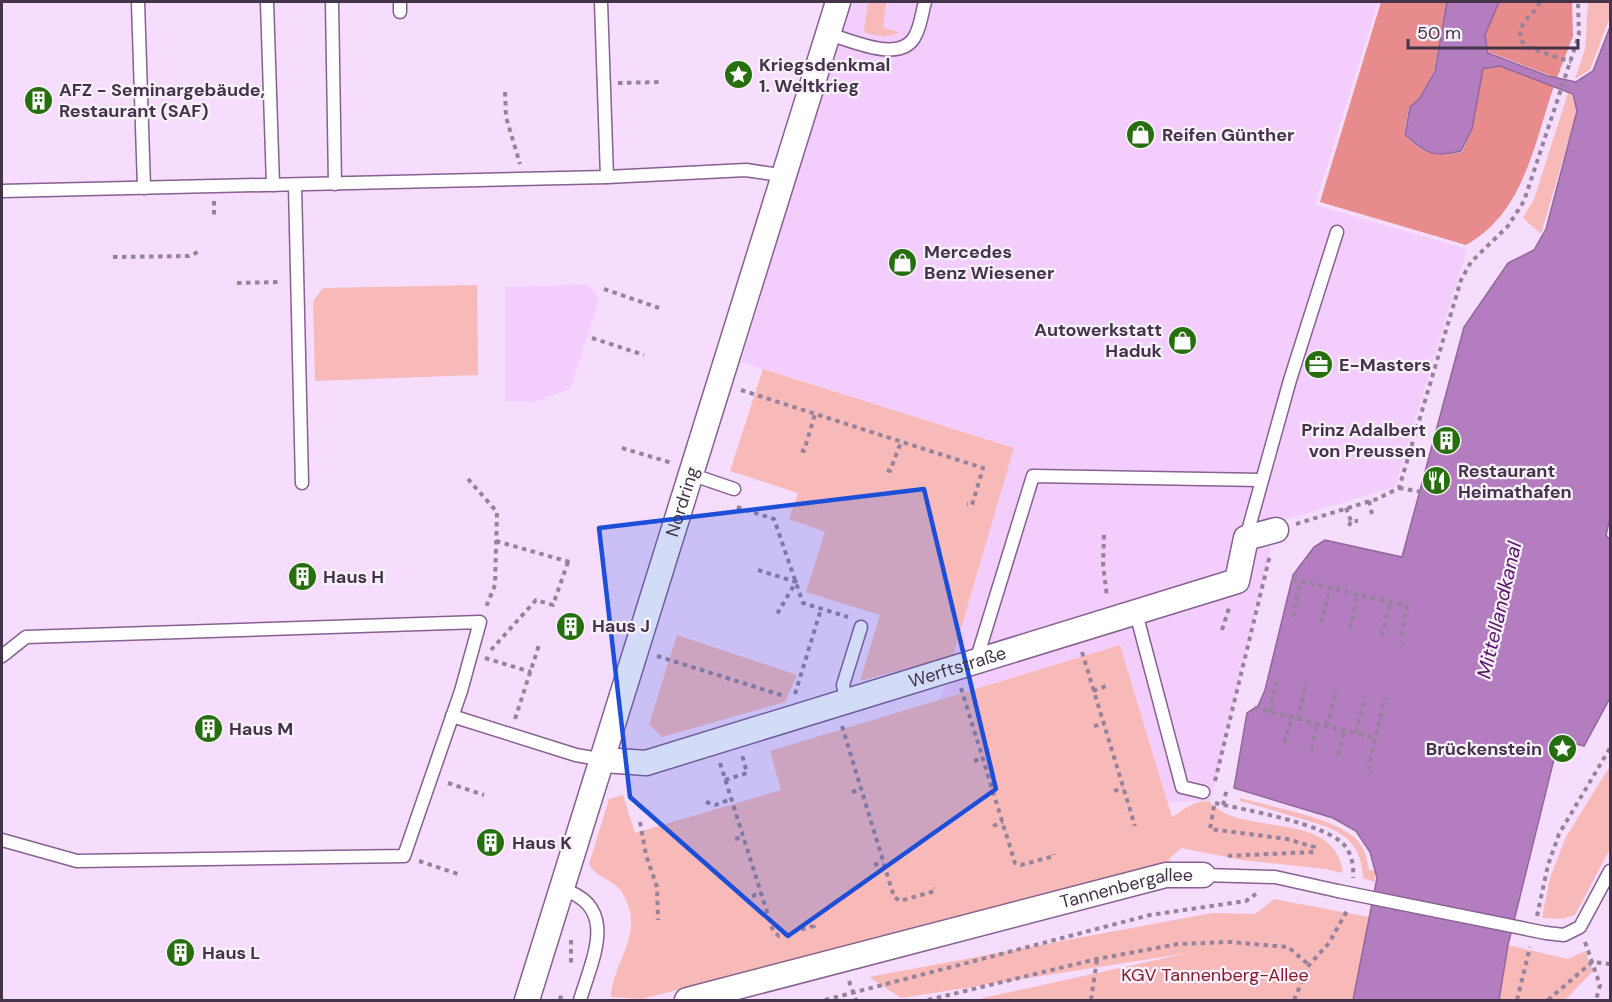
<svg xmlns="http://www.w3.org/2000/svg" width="1612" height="1002" viewBox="0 0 1612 1002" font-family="'DM Sans',sans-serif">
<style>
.built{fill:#f3cdfc}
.green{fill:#f8bab9}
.forest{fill:#e88b8c}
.water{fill:#b37dc0;stroke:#92679c;stroke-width:1.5}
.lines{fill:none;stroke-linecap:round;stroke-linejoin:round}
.lane-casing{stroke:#866090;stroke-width:15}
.street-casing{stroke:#866090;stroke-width:27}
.path{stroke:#97829c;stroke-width:4;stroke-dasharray:4.5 4.5;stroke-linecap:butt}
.lane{stroke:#fff;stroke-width:12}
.street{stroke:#fff;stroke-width:24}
.lane-bridge-casing{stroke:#866090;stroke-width:15;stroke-linecap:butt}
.lane-bridge{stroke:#fff;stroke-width:12}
.marked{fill:#1d4ed8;fill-opacity:0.2;stroke:#1d4ed8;stroke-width:4.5;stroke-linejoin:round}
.labels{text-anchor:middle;stroke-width:4.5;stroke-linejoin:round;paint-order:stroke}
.poi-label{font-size:18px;font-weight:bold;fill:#443449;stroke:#f9f1fc;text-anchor:start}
.street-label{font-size:18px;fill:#443449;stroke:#f9f1fc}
.park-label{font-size:18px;fill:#871a29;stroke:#f9f1fc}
.water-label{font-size:20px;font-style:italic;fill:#591568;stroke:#f9f1fc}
</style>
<rect width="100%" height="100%" fill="#f6ddfd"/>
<g class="built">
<polygon points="844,2 1378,2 1315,205 1467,249 1395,487 1277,522 1211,800 1168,803 1120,645 941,699 1014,448 741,362 840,28"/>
<polygon points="588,284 599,297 598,303 570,389 534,402 505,401 505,287"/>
</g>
<g class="green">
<path d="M868 2H886L883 28 900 32C887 38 877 37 864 32Z"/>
<polygon points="1588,2 1610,2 1610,17 1590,70 1575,79 1585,49"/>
<polygon points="1568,93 1572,95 1577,111 1541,234 1523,218 1534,199"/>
<polygon points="477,285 478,375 315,381 313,301 323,288"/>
<polygon points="763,369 1014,448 953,656 860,681 880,615 806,592 825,532 789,519 798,493 730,471"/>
<polygon points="677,635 797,675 785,702 662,737 649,724"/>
<path d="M1120 645 1172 817C1183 810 1194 800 1209 801 1240 839 1335 807 1343 873L1325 869 1242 860 1181 848 1169 859V866L642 999 611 997C613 959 646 935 623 894 615 879 594 877 589 864L609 799 623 795 635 833 781 790 770 751Z"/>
<polygon points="1610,766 1610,849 1575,915 1562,919 1542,918 1550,878 1566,837"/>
<path d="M1240 798C1274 808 1326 815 1354 837 1364 845 1367 859 1369 870L1375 871V882L1363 878C1361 835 1334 828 1298 818 1279 812 1259 806 1240 801Z"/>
<polygon points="1274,899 1369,917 1353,1000 974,1000 1188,953 901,998 869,977 1212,913 1255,914"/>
<polygon points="1508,945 1568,959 1585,951 1593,971 1565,1000 1499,1000"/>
</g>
<g class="forest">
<path d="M1381 2H1447L1434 71 1420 97 1409 107 1404 135C1425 154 1434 158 1462 152L1472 130 1483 70 1500 66 1554 86C1534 144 1524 213 1466 245L1320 202Z"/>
<polygon points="1499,2 1572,2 1573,36 1557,78 1489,52 1485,35"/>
</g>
<path class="water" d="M1447 2H1499L1485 35 1488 53 1548 76 1576 82 1593 71 1610 27V518L1606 535 1610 540V698L1584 746 1559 739 1508 945 1499 1000H1353L1377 878 1370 852 1356 831 1333 818 1234 788 1247 713 1258 706 1265 690 1293 575 1314 547 1325 540 1402 557 1464 327 1508 263 1534 250 1546 229 1577 111 1573 94 1500 66 1483 69 1472 129 1461 151C1432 158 1427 153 1405 135L1410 107 1420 98 1435 71Z"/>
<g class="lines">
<defs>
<g id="lane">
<polyline points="138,2 144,188"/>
<polyline points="267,2 273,185"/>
<polyline points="332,2 335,184"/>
<polyline points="400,2 400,12"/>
<polyline points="601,2 607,177"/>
<path d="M829 34C853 41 903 65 916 34 921 24 922 12 925 2"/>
<polyline points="295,185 302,483"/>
<polyline points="2,191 607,177 746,170 786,176"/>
<polyline points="693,475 734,489"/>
<polyline points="1246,538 1290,380 1337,232"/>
<polyline points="1136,613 1182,787 1203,792"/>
<polyline points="2,656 26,637 480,622 461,691 404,856 77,861 2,840"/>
<polyline points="976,661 1033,476 1261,480"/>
<polyline points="846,701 843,685 861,627"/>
<polyline points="452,716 576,755 604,760"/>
<polyline points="1203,875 1275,877 1338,891"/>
<path d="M562 889C620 907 592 959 580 1000"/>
<polyline points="1546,933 1564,935 1580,927 1610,871"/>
</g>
<g id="street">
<path id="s1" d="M604 760 646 763 1237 581 1246 538 1276 530"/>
<path id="s2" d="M527 1000 838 2"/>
<path id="s3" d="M687 1000 1166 875H1203"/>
</g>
</defs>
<use href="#lane" class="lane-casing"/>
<use href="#street" class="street-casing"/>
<g class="path">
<path d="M1540 2C1533 17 1519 19 1520 39L1527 47 1571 62"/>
<polyline points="618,83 663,82"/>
<polyline points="505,92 506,117 520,164"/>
<polyline points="214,201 214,218"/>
<polyline points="113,257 189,256 198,252"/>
<polyline points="237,283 281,282"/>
<polyline points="604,289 659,308"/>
<polyline points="592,338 644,355"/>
<polyline points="741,390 983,468 972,505 967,504"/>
<polyline points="622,448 672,463"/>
<polyline points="801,450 804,451 815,414"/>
<polyline points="887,470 890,471 901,442"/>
<polyline points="468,479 497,512 495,585 486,607"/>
<polyline points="1399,488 1422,492"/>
<polyline points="1369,501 1372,514"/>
<polyline points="737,507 774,519 803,603 848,617"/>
<polyline points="1346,508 1351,521"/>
<polyline points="1296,524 1377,499 1399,488 1461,280 1471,262 1508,226 1524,201 1579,35 1578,2"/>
<polyline points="1349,526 1351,521 1358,521"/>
<polyline points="1104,535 1103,564 1107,597"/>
<polyline points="496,541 573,563"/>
<polyline points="758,570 796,582 777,614"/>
<polyline points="1292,579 1407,606 1400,642"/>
<polyline points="1293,617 1300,582"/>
<polyline points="1321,623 1330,588"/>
<polyline points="1350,629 1358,595"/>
<polyline points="1222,630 1229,608"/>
<polyline points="1382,636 1390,602"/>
<polyline points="491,650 536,600 553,605 568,562"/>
<polyline points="1082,652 1135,826"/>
<polyline points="657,656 784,696"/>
<polyline points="485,658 531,672"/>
<polyline points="961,688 1015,863 1021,865 1054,856 1054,854"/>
<polyline points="1093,691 1106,686"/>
<polyline points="795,694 821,609"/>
<polyline points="1254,708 1375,738"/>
<polyline points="1270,712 1278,676"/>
<polyline points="515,719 539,645"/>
<polyline points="1298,719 1306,682"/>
<polyline points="842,726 894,897 900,901 935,891 934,888"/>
<polyline points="1094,726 1104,724"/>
<polyline points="1327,726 1336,689"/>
<polyline points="1356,733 1365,696"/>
<polyline points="1284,743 1292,717"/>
<polyline points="1311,749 1317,724"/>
<polyline points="1338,755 1344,730"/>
<polyline points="974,761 983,758"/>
<polyline points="720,763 773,931 779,936 814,926 813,924"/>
<polyline points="1368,770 1385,697"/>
<polyline points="725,780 747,773 742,755"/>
<polyline points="1215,781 1270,555"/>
<polyline points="448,783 484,795"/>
<polyline points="1114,791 1123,788"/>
<polyline points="852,792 861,789"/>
<polyline points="706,802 715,805 731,799"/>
<path d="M1215 803C1245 810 1329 824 1346 847 1352 856 1354 867 1353 878"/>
<polyline points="1223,805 1227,788"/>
<polyline points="1214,806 1210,829 1287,839 1314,847 1314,852 1224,856"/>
<polyline points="640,822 646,855 657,887 658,920"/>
<polyline points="993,826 1003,822"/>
<polyline points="735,839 743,837"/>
<polyline points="419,861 458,874"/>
<polyline points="874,865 883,862"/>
<polyline points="752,896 761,893"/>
<polyline points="1537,916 1548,865 1559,834 1610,748"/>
<polyline points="571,940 571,965"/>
<polyline points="1585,942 1600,985 1596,1000"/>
<polyline points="849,981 856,1000"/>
<polyline points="560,1000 562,992"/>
<polyline points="825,1000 1150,915 1246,901 1256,894"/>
<polyline points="928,1000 1097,959 1178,944 1230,942 1288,947 1309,965"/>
<polyline points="1091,1000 1097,959"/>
<polyline points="1294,1000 1309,965 1329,943 1348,909"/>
<polyline points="1517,1000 1530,947"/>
<polyline points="1548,1000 1592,962 1610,964"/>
</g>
<use href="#lane" class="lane"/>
<use href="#street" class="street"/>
<defs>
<polyline id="lane-bridge" points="1338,891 1546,933"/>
</defs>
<use href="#lane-bridge" class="lane-bridge-casing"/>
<use href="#lane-bridge" class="lane-bridge"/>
</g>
<path class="marked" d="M924 489 996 789 788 936 630 797 599 528Z"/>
<defs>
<symbol id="sight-disc" viewBox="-11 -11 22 22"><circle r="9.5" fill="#276f0e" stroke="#f9f1fc"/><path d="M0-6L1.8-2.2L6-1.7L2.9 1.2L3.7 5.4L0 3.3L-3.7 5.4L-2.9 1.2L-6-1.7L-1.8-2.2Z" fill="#fff"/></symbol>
<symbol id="building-disc" viewBox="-11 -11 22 22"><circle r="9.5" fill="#276f0e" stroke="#f9f1fc"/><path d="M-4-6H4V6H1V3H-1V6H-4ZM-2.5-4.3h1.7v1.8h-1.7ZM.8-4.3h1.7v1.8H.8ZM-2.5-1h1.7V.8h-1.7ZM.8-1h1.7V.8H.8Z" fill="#fff"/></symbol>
<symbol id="shop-disc" viewBox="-11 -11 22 22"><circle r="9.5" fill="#276f0e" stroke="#f9f1fc"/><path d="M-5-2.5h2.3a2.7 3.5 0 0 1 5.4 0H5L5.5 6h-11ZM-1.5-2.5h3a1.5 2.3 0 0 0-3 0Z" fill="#fff"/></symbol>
<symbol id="office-disc" viewBox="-11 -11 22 22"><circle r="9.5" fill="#276f0e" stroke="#f9f1fc"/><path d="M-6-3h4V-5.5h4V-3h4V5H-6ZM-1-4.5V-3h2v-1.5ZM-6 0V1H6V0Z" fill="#fff"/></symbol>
<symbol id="restaurant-disc" viewBox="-11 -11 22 22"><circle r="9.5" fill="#276f0e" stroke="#f9f1fc"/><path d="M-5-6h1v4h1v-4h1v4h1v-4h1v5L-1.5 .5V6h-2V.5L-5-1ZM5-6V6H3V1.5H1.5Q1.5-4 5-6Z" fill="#fff"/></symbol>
</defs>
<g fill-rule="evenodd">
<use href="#sight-disc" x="722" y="58" width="33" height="33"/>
<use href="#building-disc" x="22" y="84" width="33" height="33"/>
<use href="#shop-disc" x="1124" y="118" width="33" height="33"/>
<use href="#shop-disc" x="886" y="246" width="33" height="33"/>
<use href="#shop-disc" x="1166" y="324" width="33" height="33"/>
<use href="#office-disc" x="1302" y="348" width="33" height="33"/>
<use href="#building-disc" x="1430" y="424" width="33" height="33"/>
<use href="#restaurant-disc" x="1420" y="464" width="33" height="33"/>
<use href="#building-disc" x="286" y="560" width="33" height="33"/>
<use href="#building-disc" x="554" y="610" width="33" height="33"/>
<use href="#building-disc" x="192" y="712" width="33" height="33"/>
<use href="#sight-disc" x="1546" y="732" width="33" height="33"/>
<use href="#building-disc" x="474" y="826" width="33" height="33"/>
<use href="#building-disc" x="164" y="936" width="33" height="33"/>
</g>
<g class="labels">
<g class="poi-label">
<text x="759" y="71">Kriegsdenkmal<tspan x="759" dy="21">1. Weltkrieg</tspan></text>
<text x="59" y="96">AFZ - Seminargebäude,<tspan x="59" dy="21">Restaurant (SAF)</tspan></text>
<text x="1162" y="141">Reifen Günther</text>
<text x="924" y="258">Mercedes<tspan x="924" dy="21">Benz Wiesener</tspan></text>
<text x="1162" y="336" text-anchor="end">Autowerkstatt<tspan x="1162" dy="21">Haduk</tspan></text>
<text x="1339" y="371">E-Masters</text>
<text x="1426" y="436" text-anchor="end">Prinz Adalbert<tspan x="1426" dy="21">von Preussen</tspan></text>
<text x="1458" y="477">Restaurant<tspan x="1458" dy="21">Heimathafen</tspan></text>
<text x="323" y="583">Haus H</text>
<text x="592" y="632">Haus J</text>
<text x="229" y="735">Haus M</text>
<text x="1542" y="755" text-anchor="end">Brückenstein</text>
<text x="512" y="849">Haus K</text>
<text x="202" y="959">Haus L</text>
</g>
<g class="street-label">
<text dy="6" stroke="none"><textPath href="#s2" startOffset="522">Nordring</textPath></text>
<text dy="6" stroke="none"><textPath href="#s1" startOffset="368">Werftstraße</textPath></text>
<text dy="6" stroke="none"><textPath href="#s3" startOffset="454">Tannenbergallee</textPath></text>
</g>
<g class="park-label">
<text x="1215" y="981">KGV Tannenberg-Allee</text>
</g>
<g class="water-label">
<text transform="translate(1499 610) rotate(-77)" y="7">Mittellandkanal</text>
</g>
</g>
<rect width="1612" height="1002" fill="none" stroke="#443449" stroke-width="6"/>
<path d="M1408 39v9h170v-9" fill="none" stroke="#443449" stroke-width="3"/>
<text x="1417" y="39" font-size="18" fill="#443449" stroke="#f9f1fc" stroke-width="4.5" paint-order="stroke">50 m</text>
</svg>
